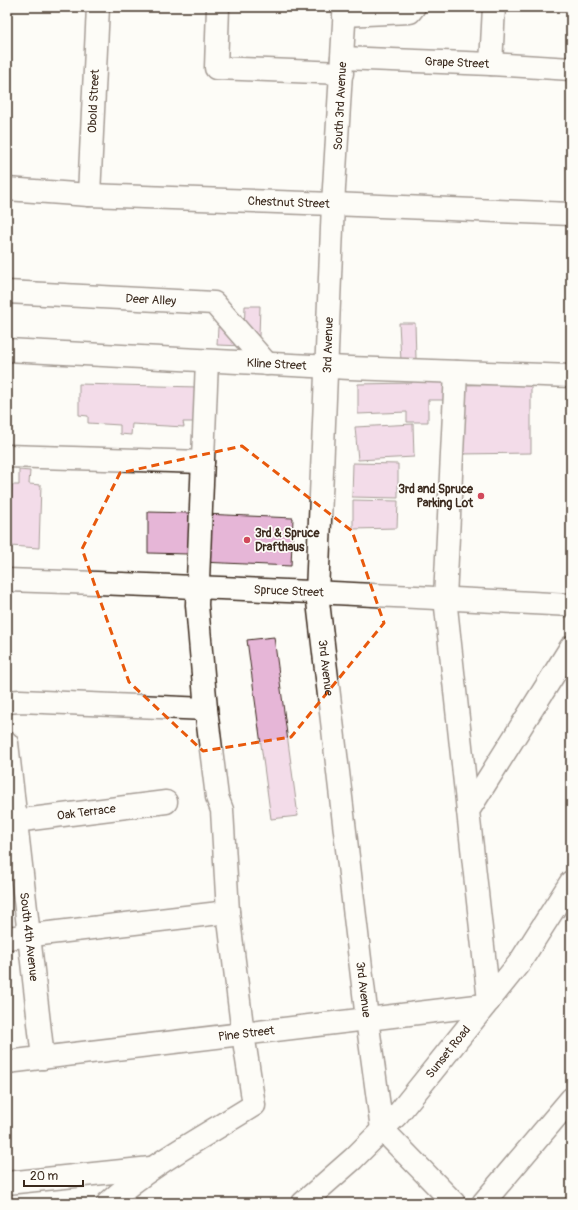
<svg xmlns="http://www.w3.org/2000/svg" width="578" height="1210" viewBox="0 0 578 1210" font-family="Pangolin,sans-serif">
<style>
.building{fill:#e6b6d7;stroke:#3b2a1e}
.lines{fill:none;stroke-linecap:round;stroke-linejoin:round}
.minor-casing{stroke:#3b2a1e;stroke-width:25}
.minor{stroke:#fdfcf7;stroke-width:22}
.marked{fill:none;stroke:#e8590c;stroke-width:3;stroke-dasharray:8 5;stroke-linejoin:round}
.poi-dot{fill:#d1495b;stroke:#fdfcf7;stroke-width:1.5}
.labels{text-anchor:middle;stroke-width:3.5;stroke-linejoin:round;paint-order:stroke}
.street-label{font-size:12px;fill:#3b2a1e;stroke:#fdfcf7}
.poi-label{font-size:12px;font-weight:bold;fill:#3b2a1e;stroke:#fdfcf7;text-anchor:end}
</style>
<rect width="100%" height="100%" fill="#fdfcf7"/>
<filter id="ink" filterUnits="userSpaceOnUse"><feTurbulence type="fractalNoise" baseFrequency=".025" numOctaves="2"/><feDisplacementMap in="SourceGraphic" scale="8" xChannelSelector="R" yChannelSelector="G"/><feConvolveMatrix kernelMatrix="1 2 1 2 8 2 1 2 1" color-interpolation-filters="sRGB"/></filter>
<g filter="url(#ink)">
<g class="building">
<polygon points="245,306 260,306 259,336 244,336"/>
<polygon points="399,323 415,323 416,359 401,361"/>
<polygon points="218,327 233,328 245,346 217,345"/>
<polygon points="412,380 448,380 448,400 428,400 428,422 407,422 407,412 358,414 358,384 412,383"/>
<polygon points="79,384 198,387 197,422 183,422 184,427 132,424 131,435 120,434 120,425 88,423 88,416 79,415"/>
<polygon points="531,384 531,453 460,454 459,385"/>
<polygon points="413,424 414,457 358,460 355,427"/>
<polygon points="353,463 398,464 398,498 352,497"/>
<polygon points="19,470 30,471 29,484 41,485 39,548 10,546 12,485 19,485"/>
<polygon points="353,500 398,501 397,528 353,529"/>
<polygon points="148,512 189,513 188,554 148,553"/>
<polygon points="204,514 293,518 291,566 201,562"/>
<polygon points="274,637 298,816 271,819 247,640"/>
</g>
<g class="lines">
<defs>
<g id="minor">
<polyline points="218,7 216,68 342,73"/>
<path id="s1" d="M345 7 333 204 317 593 367 1019 382 1129 454 1203"/>
<polyline points="344,15 410,12 414,7"/>
<path id="s2" d="M342 58 491 64 571 69"/>
<polyline points="491,64 494,7"/>
<path id="s3" d="M7 189 89 195 333 204 571 214"/>
<path id="s4" d="M89 195 98 7"/>
<path id="s5" d="M7 292 214 303 267 364"/>
<path id="s6" d="M7 350 350 368 571 376"/>
<polyline points="456,372 445,598 468,811"/>
<polyline points="7,456 203,462"/>
<path id="s7" d="M7 580C195 586 383 595 571 605"/>
<polyline points="7,702 20,701 206,709"/>
<path id="s8" d="M7 743 43 1058"/>
<path id="s9" d="M7 822 166 802"/>
<polyline points="7,938 228,912"/>
<polyline points="489,1001 468,811 571,647"/>
<path id="s10" d="M7 1062 485 1005"/>
<polyline points="7,1183 151,1168"/>
<path d="M108 1203C151 1164 205 1136 254 1105L243 1034 228 912 222 810 217 797 206 709 197 605 207 361"/>
<path id="s11" d="M303 1203 353 1159 398 1114 520 962 571 882"/>
<polyline points="483,1203 571,1099"/>
</g>
</defs>
<use href="#minor" class="minor-casing"/>
<use href="#minor" class="minor"/>
</g>
</g>
<path d="M0 0H578V1210H0ZM242 446 352 531 384 623 291 737 203 751 129 682 82 549 120 473Z" fill="#fdfcf7" fill-opacity=".55" fill-rule="evenodd"/>
<path class="marked" d="M242 446 352 531 384 623 291 737 203 751 129 682 82 549 120 473Z"/>
<g class="poi-dot">
<circle cx="481" cy="496" r="4"/>
<circle cx="247" cy="540" r="4"/>
</g>
<g class="labels">
<g class="street-label">
<text dy="4" stroke="none"><textPath href="#s2" startOffset="115">Grape Street</textPath></text>
<text dy="4" stroke="none"><textPath href="#s4" startOffset="94">Obold Street</textPath></text>
<text transform="translate(340 106) rotate(-87)" y="4">South 3rd Avenue</text>
<text dy="4" stroke="none"><textPath href="#s3" startOffset="282">Chestnut Street</textPath></text>
<text dy="4" stroke="none"><textPath href="#s5" startOffset="144">Deer Alley</textPath></text>
<text transform="translate(328 345) rotate(-88)" y="4">3rd Avenue</text>
<text dy="4" stroke="none"><textPath href="#s6" startOffset="270">Kline Street</textPath></text>
<text dy="4" stroke="none"><textPath href="#s7" startOffset="282">Spruce Street</textPath></text>
<text dy="4" stroke="none"><textPath href="#s1" startOffset="662">3rd Avenue</textPath></text>
<text dy="4" stroke="none"><textPath href="#s9" startOffset="80">Oak Terrace</textPath></text>
<text dy="4" stroke="none"><textPath href="#s8" startOffset="195">South 4th Avenue</textPath></text>
<text dy="4" stroke="none"><textPath href="#s1" startOffset="986">3rd Avenue</textPath></text>
<text dy="4" stroke="none"><textPath href="#s10" startOffset="241">Pine Street</textPath></text>
<text dy="4" stroke="none"><textPath href="#s11" startOffset="210">Sunset Road</textPath></text>
</g>
<g class="poi-label">
<text x="473" y="493">3rd and Spruce<tspan x="473" dy="14">Parking Lot</tspan></text>
<text x="255" y="537" text-anchor="start">3rd &amp; Spruce<tspan x="255" dy="14">Drafthaus</tspan></text>
</g>
</g>
<rect width="578" height="1210" fill="none" stroke="#fdfcf7" stroke-width="24"/>
<rect x="12" y="12" width="554" height="1186" fill="none" stroke="#3b2a1e" stroke-width="1.5" filter="url(#ink)"/>
<path d="M24 1180v6h59v-6" fill="none" stroke="#3b2a1e" stroke-width="2"/>
<text x="30" y="1180" font-size="12" fill="#3b2a1e" stroke="#fdfcf7" stroke-width="3" paint-order="stroke">20 m</text>
</svg>
